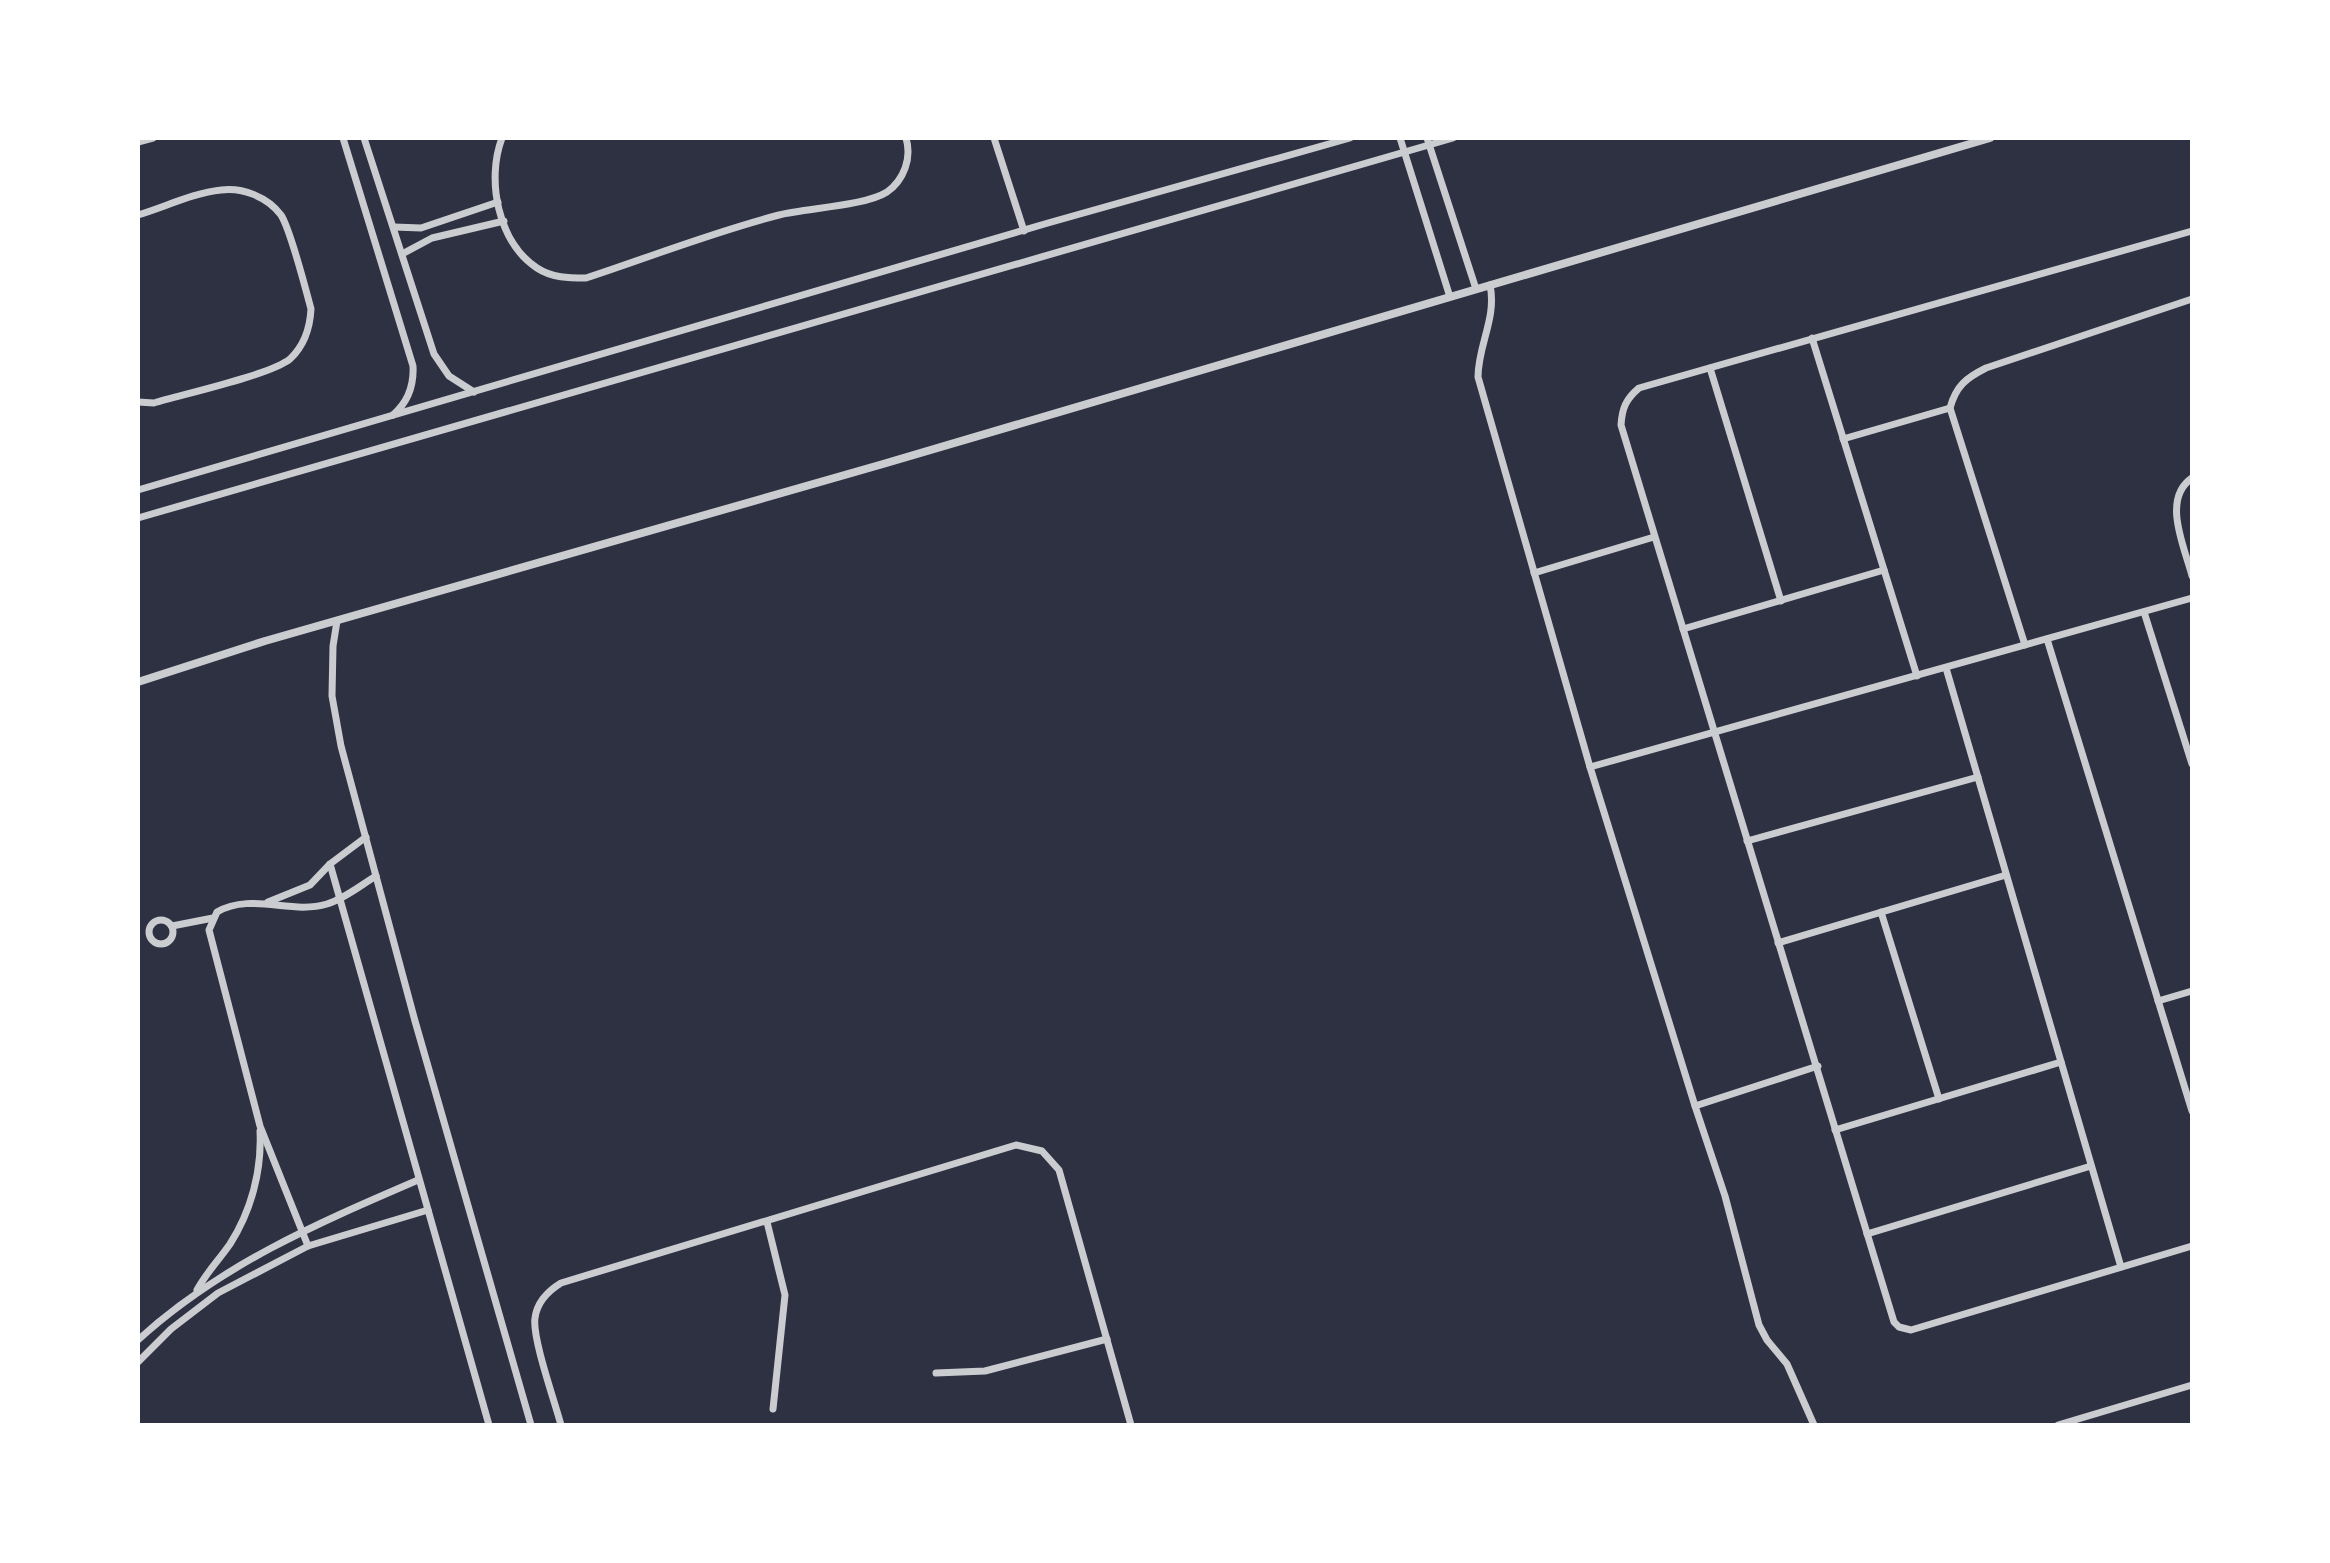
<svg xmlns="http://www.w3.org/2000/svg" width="2330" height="1563" viewBox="0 0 2330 1563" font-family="Helvetica,sans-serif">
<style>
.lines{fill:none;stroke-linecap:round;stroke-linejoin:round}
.minor{stroke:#caccd0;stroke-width:7}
.tertiary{stroke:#caccd0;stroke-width:8}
</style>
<rect width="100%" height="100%" fill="#2d3142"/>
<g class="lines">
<g class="minor">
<path d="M343 138 413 366C414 385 408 402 393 415"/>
<polyline points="364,138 434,354 449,376 474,392"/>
<path d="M502 138C486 180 498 242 537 268 552 278 569 278 586 278 650 257 713 232 779 215 807 208 865 206 887 192 904 180 912 158 906 138"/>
<polyline points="994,138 1024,231"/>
<polyline points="1400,138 1450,297"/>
<polyline points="1427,138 1476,289"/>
<polyline points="138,142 153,138"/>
<path d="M138 215C165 207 193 193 221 190 242 187 268 197 281 215 290 229 306 290 311 309 310 328 305 345 290 359 270 375 184 394 154 403L138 402"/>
<polyline points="394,227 421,228 498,202"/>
<path d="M2192 231 1639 388C1626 399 1622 408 1621 425L1894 1322 1899 1327 1911 1330 2192 1246"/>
<polyline points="402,254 432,238 504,221"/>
<path d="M1490 285C1497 318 1478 345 1478 377L1590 767 1695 1106 1725 1196 1759 1325 1767 1340 1787 1364 1814 1425"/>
<polyline points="1812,338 1917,676"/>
<polyline points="1710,368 1781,601"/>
<polyline points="1843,439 1950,408"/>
<path d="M2192 478C2161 499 2185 548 2192 576"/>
<polyline points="138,490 1048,223 1350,138"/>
<polyline points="138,518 1453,138"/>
<polyline points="1534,573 1654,537"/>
<polyline points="2144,612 2192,764"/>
<polyline points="337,621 333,646 332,696 341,746 415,1021 531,1425"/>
<polyline points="1683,629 1884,570"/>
<polyline points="2047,639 2192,1111"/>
<path d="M2025 645 1950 408C1956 386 1966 378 1986 368L2192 299"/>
<polyline points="1946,668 2121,1267"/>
<polyline points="1590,767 2192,598"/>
<polyline points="1747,841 1978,777"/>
<polyline points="330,864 489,1425"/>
<polyline points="268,902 310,885 330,864 366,837"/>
<polyline points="1881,912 1939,1099"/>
<circle cx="161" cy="932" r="12"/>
<polyline points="172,926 213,918"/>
<polyline points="1778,943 2006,875"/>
<polyline points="2158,1001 2192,991"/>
<polyline points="1695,1106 1818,1066"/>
<polyline points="1835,1130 2061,1062"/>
<polyline points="767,1222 785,1295 773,1409"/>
<polyline points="1867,1234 2091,1166"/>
<path d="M308 1246 260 1126 209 930 217 912C251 892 291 915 327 904 344 899 361 885 376 876"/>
<path d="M197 1290C206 1273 219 1260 230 1244 251 1211 262 1171 260 1131"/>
<path d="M138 1340C220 1265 318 1223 418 1180"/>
<polyline points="138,1362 171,1329 218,1293 308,1246 428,1210"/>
<polyline points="936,1373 985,1371 1107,1339"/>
<path d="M561 1425C555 1402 532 1338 535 1318 537 1302 548 1291 561 1283L1016 1145 1042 1151 1059 1170 1131 1425"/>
<polyline points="2058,1425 2192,1385"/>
</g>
<polyline class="tertiary" points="138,682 265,641 883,464 1990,138"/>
</g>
<rect width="2330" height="1563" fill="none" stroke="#ffffff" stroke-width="280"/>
</svg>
